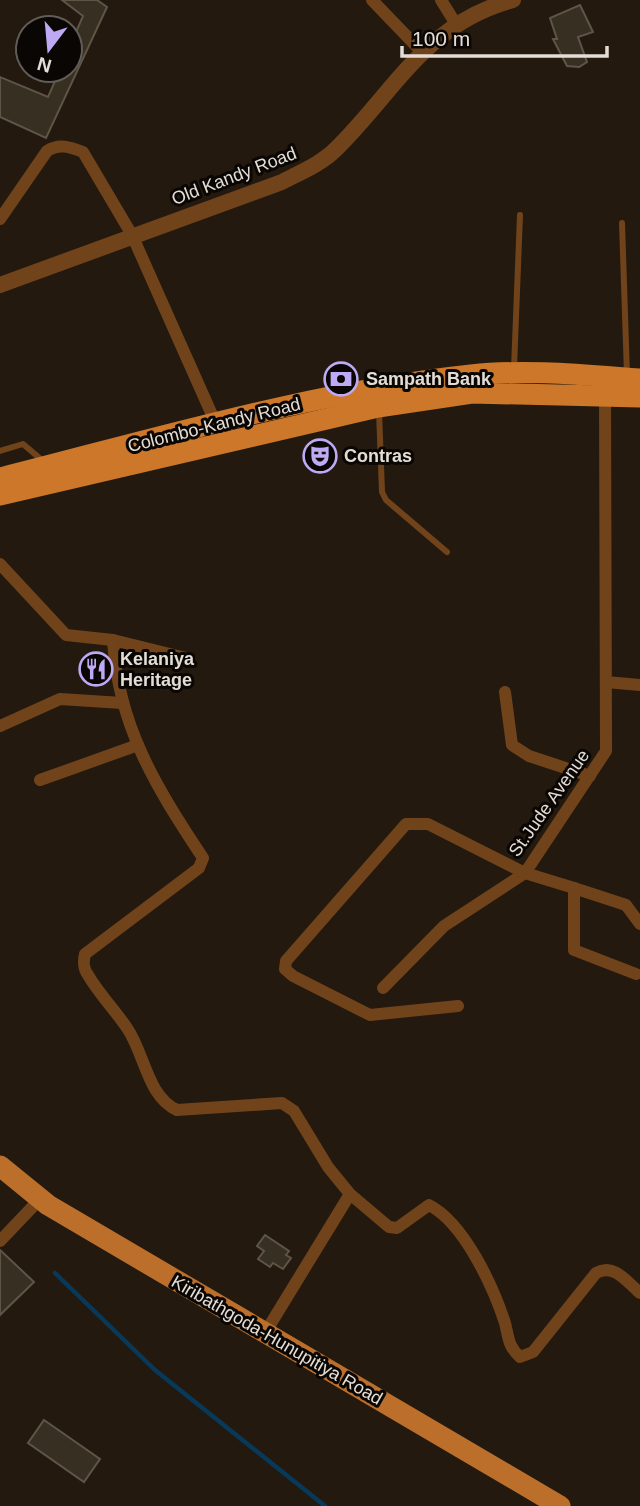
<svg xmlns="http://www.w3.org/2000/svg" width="640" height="1506" viewBox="0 0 640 1506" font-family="Helvetica,sans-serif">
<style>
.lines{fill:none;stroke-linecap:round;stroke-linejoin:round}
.stream{stroke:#083959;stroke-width:4.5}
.building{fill:#372f22;stroke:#5e5547;stroke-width:2}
.service{stroke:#71431b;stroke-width:6}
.minor{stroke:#71431b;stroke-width:12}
.tertiary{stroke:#71431b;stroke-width:16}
.primary{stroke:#bc6f2b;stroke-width:21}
.trunk{stroke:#cc772a;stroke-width:21}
.labels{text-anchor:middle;stroke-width:6;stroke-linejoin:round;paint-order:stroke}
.street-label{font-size:18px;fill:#e4ddd6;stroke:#090603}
.poi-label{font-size:18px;font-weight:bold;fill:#e4ddd6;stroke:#090603;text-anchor:start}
</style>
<rect width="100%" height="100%" fill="#23190f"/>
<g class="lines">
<polyline class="stream" points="55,1273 155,1370 325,1506"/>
</g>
<g class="building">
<polygon points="62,0 97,0 107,7 46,138 0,117 0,77 48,97 60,70 70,70 70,46 83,16"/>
<polygon points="580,5 593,32 578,37 587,62 579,67 567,66 553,39 557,39 550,18"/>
<polygon points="265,1235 289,1251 286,1255 291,1258 283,1269 273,1263 270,1267 258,1259 264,1251 257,1246"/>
<polygon points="0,1250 34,1282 0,1315"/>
<polygon points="44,1420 100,1459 84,1482 28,1443"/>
</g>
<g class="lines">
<g class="service">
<polyline points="622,223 627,375"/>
<polyline points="514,368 520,215"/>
<polyline points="379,411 382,492 386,500 447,552"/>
<polyline points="0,451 23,444 43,461"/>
</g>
<g class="minor">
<polyline points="372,0 421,51"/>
<polyline points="441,0 456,24"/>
<path d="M0 219 47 151C59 143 70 147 83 152L132 235 217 426"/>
<polyline points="0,564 66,635 113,640 190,659"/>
<path d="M113 640C118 726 156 787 203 858L199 868 85 954C83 962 83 968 88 975 99 994 115 1010 127 1028 145 1054 147 1096 177 1110L282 1103 294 1111 328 1167 350 1194 265 1333"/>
<polyline points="606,682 640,685"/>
<polyline points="505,692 512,745 529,756 590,776"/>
<polyline points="0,726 60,699 122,703"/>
<polyline points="40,780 138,745"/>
<polyline points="574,888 626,905 640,924"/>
<polyline points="383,988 444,926 525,873 574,888 574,950 636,974"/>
<polyline points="458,1006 370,1015 293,976 285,969 286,961 406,824 428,824 525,873 606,751 605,390"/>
<path d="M350 1194 389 1227 397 1228 429 1205C464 1223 493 1286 505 1323 509 1339 508 1346 520 1357L533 1352 596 1273C614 1263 626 1281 640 1293"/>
<polyline points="0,1241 40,1199"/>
</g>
<path class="tertiary" d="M0 285 282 182C301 172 321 164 336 149 395 91 426 23 513 0"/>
<polyline class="primary" points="0,1166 48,1205 560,1506"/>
<g class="trunk">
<path d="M0 478C155 439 311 392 471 375 526 369 585 375 640 379"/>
<polyline points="0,495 378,407 472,393 640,397"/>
</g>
</g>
<defs>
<symbol id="bank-ring" viewBox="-11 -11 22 22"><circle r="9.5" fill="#090603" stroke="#bea9f5" stroke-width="1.5"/><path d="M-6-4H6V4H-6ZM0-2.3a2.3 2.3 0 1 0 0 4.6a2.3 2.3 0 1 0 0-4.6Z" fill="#bea9f5"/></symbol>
<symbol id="theatre-ring" viewBox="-11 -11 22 22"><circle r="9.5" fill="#090603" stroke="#bea9f5" stroke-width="1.5"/><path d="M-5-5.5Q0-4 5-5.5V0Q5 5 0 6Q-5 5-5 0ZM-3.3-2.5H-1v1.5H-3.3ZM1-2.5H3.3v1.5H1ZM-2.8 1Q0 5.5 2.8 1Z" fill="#bea9f5"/></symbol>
<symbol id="restaurant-ring" viewBox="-11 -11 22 22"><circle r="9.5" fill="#090603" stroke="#bea9f5" stroke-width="1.5"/><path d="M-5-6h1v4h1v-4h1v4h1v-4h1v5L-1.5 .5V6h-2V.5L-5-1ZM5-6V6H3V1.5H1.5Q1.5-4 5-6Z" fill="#bea9f5"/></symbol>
</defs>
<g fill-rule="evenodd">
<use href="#bank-ring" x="322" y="360" width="38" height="38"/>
<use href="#theatre-ring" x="301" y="437" width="38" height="38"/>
<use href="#restaurant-ring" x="77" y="650" width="38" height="38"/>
</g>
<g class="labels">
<g class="street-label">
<text transform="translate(234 176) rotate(-21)" y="6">Old Kandy Road</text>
<text transform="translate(214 425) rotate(-14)" y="6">Colombo-Kandy Road</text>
<text transform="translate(549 803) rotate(-55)" y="6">St.Jude Avenue</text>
<text transform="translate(277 1340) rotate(30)" y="6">Kiribathgoda-Hunupitiya Road</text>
</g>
<g class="poi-label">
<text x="366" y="385">Sampath Bank</text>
<text x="344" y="462">Contras</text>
<text x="120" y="665">Kelaniya<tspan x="120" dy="21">Heritage</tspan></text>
</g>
</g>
<g transform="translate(49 49) rotate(196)"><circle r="33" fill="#090603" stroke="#615c57" stroke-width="2"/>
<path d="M0-5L12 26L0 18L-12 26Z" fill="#bea9f5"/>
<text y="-10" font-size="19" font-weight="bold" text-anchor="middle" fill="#e4ddd6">N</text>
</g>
<path d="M402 46v10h205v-10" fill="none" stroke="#e4ddd6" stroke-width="3.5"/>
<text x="412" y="46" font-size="21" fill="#e4ddd6" stroke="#090603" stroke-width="5" paint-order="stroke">100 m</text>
</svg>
